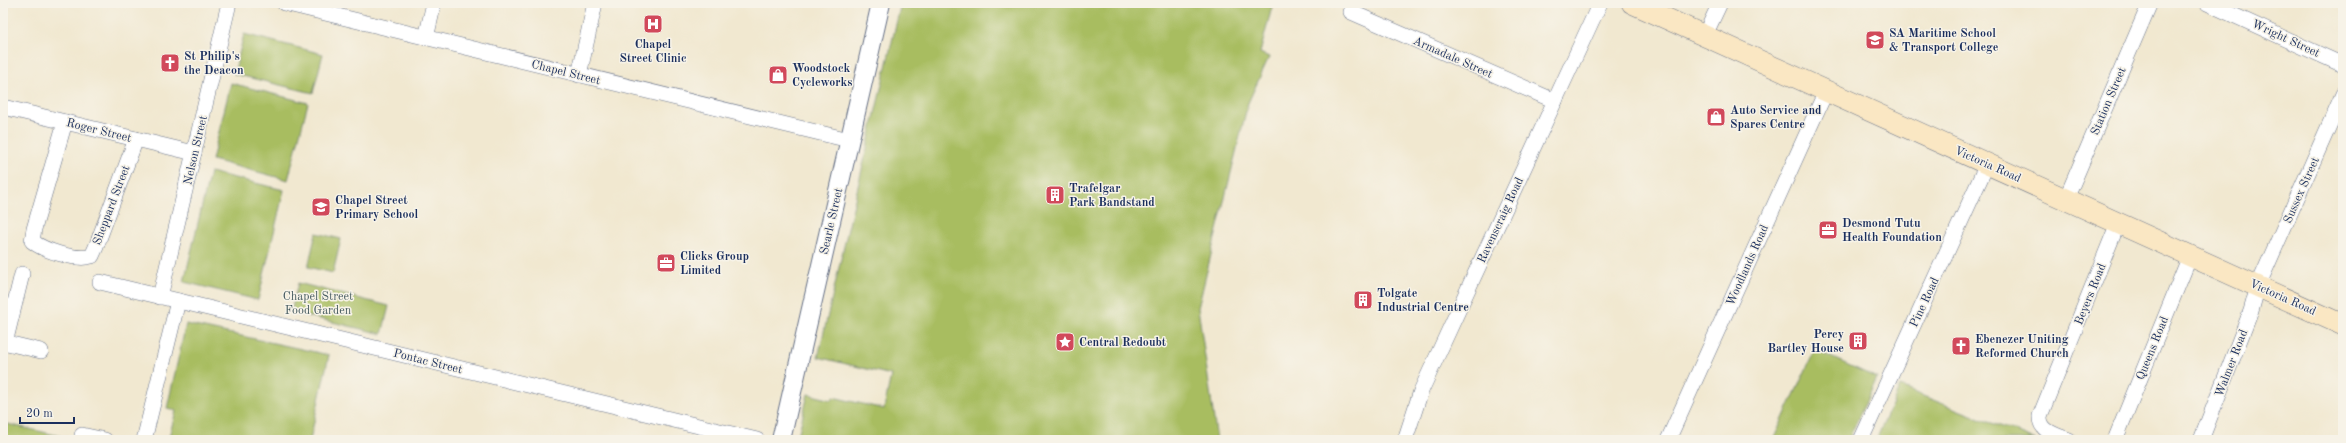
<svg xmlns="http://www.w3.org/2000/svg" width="2346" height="443" viewBox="0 0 2346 443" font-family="'Old Standard TT',serif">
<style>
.green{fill:#a8bd61;stroke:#627660}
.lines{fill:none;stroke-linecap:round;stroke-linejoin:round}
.minor-casing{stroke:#667086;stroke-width:16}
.tertiary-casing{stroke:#667086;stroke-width:20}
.secondary-casing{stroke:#667086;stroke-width:22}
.minor{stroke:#fff;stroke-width:15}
.tertiary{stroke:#fff;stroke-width:18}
.secondary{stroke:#fae7c3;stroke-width:21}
.labels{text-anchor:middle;stroke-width:3;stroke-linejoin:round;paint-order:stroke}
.poi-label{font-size:12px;font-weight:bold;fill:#1b2f5e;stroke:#f7f3e8;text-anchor:start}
.street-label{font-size:12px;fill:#1b2f5e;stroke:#f7f3e8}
.park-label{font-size:12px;fill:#455a5f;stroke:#f7f3e8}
</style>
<rect width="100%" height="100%" fill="#f7f3e8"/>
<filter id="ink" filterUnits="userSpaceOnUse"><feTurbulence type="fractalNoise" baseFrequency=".025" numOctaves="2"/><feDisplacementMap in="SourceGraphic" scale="8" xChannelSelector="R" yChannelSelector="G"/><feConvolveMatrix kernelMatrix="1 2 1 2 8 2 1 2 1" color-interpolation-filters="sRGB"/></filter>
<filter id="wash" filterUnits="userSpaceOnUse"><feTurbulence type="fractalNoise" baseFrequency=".012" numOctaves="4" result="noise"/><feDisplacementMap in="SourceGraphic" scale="16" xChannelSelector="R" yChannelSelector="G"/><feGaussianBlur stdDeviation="0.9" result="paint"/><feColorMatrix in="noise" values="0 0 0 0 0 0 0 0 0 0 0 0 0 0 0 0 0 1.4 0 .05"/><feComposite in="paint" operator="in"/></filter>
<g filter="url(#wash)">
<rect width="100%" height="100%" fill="#f1e8d0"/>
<g class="green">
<polygon points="901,3 1273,3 1260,53 1269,57 1248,103 1198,308 1217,440 797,440 808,394 832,400 833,397 884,409 891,375 818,357"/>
<polygon points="244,34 323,54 313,93 234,74"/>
<polygon points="231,83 308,103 288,180 212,160"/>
<polygon points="210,172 284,190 258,300 184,282"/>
<polygon points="316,233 341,239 333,273 308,267"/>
<polygon points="298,283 389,306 382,334 291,312"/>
<polygon points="186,324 329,355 310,440 168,440 176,411 167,408"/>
<polygon points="1815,350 1877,378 1848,440 1773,440"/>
<polygon points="1900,387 2035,440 1876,440"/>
<polygon points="3,423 78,440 3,440"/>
</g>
</g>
<g filter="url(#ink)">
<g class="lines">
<defs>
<g id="minor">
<polyline points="284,3 849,140"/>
<polyline points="2207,3 2343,65"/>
<polyline points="1351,12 1555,101"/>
<polyline points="1704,37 1720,3"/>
<polyline points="426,38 434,3"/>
<polyline points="579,75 595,3"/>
<polyline points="3,107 194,153"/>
<path d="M65 122 34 229 32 241C44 251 77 261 92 256L96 247 136 139"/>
<polyline points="2066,199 2150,3"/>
<polyline points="100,282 757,440"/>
<polyline points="160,297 229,3"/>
<polyline points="3,342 41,351"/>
<polyline points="5,343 22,274"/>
<polyline points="82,435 105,440"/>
<polyline points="144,440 178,301"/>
<polyline points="1405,440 1421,391 1600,3"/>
<polyline points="1668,440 1826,91"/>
<polyline points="1861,440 1987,164"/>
<path d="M2069 440C2057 435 2039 432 2040 416L2118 223"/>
<polyline points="2115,440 2190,256"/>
<polyline points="2201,440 2251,311 2258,286 2343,94"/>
</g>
<polyline id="tertiary" points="781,440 881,3"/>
<polyline id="secondary" points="1632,3 2343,325"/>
</defs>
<use href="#minor" class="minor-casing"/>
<use href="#tertiary" class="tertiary-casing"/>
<use href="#secondary" class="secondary-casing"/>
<use href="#minor" class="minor"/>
<use href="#tertiary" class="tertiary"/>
<use href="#secondary" class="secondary"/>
</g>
</g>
<defs>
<symbol id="hospital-square" viewBox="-11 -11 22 22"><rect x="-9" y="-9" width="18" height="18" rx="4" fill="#d1495b" stroke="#f7f3e8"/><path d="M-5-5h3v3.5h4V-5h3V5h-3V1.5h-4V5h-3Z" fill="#fff"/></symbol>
<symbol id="university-square" viewBox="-11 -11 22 22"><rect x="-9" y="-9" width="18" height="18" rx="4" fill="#d1495b" stroke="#f7f3e8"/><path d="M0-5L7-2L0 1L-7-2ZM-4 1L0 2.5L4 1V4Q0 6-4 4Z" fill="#fff"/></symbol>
<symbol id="church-square" viewBox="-11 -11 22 22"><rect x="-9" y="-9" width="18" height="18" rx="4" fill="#d1495b" stroke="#f7f3e8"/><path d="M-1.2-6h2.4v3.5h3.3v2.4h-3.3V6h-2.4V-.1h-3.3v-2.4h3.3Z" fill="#fff"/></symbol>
<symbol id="shop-square" viewBox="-11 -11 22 22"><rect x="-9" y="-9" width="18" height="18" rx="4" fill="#d1495b" stroke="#f7f3e8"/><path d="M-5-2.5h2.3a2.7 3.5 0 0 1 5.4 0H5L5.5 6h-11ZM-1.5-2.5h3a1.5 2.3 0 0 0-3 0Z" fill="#fff"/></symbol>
<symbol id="building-square" viewBox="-11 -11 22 22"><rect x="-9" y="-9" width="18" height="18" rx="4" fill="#d1495b" stroke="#f7f3e8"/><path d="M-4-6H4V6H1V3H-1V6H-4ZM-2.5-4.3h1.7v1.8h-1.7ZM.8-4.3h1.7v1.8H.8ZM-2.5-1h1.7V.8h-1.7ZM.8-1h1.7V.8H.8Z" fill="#fff"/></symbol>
<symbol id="school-square" viewBox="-11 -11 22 22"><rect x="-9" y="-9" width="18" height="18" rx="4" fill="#d1495b" stroke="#f7f3e8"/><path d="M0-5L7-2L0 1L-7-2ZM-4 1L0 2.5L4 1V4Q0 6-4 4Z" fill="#fff"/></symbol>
<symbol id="office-square" viewBox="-11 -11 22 22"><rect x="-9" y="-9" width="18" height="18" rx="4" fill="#d1495b" stroke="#f7f3e8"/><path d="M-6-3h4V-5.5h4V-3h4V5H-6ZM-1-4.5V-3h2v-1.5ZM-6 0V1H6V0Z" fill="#fff"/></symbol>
<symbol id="sight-square" viewBox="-11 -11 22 22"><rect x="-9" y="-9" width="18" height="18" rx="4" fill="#d1495b" stroke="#f7f3e8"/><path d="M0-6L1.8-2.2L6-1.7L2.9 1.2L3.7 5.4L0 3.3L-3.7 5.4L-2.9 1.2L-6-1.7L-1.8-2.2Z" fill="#fff"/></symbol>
</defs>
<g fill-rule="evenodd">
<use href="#hospital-square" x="642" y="13" width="22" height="22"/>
<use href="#university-square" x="1864" y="29" width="22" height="22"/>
<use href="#church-square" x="159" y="52" width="22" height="22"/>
<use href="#shop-square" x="767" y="64" width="22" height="22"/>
<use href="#shop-square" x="1705" y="106" width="22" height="22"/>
<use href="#building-square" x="1044" y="184" width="22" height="22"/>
<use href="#school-square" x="310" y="196" width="22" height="22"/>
<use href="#office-square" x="1817" y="219" width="22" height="22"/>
<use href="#office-square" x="655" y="252" width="22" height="22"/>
<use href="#building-square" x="1352" y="289" width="22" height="22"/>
<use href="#building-square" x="1847" y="330" width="22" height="22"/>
<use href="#sight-square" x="1054" y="331" width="22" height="22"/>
<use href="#church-square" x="1950" y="335" width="22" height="22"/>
</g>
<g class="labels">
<g class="poi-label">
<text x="1889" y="37">SA Maritime School<tspan x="1889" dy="14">&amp; Transport College</tspan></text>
<text x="653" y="48" text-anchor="middle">Chapel<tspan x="653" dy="14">Street Clinic</tspan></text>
<text x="184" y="60">St Philip's<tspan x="184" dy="14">the Deacon</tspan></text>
<text x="792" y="72">Woodstock<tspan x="792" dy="14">Cycleworks</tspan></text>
<text x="1730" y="114">Auto Service and<tspan x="1730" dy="14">Spares Centre</tspan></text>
<text x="1069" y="192">Trafelgar<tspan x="1069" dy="14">Park Bandstand</tspan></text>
<text x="335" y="204">Chapel Street<tspan x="335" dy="14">Primary School</tspan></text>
<text x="1842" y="227">Desmond Tutu<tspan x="1842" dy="14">Health Foundation</tspan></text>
<text x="680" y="260">Clicks Group<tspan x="680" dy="14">Limited</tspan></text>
<text x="1377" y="297">Tolgate<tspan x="1377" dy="14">Industrial Centre</tspan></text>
<text x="1844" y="338" text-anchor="end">Percy<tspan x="1844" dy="14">Bartley House</tspan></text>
<text x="1975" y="343">Ebenezer Uniting<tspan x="1975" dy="14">Reformed Church</tspan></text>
<text x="1079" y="346">Central Redoubt</text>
</g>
<g class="street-label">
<text transform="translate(2286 38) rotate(25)" y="4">Wright Street</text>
<text transform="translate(1453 57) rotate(24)" y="4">Armadale Street</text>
<text transform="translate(566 72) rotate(14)" y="4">Chapel Street</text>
<text transform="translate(2108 101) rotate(-67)" y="4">Station Street</text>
<text transform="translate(99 130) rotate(14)" y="4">Roger Street</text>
<text transform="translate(195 150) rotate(-77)" y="4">Nelson Street</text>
<text transform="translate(1988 164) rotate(24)" y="4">Victoria Road</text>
<text transform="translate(2301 190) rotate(-66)" y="4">Sussex Street</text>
<text transform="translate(111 205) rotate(-69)" y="4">Sheppard Street</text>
<text transform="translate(1500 220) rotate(-65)" y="4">Ravenscraig Road</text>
<text transform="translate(831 221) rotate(-77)" y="4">Searle Street</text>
<text transform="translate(1747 265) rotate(-66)" y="4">Woodlands Road</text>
<text transform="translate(2090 294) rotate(-68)" y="4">Beyers Road</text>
<text transform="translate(2283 297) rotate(24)" y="4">Victoria Road</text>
<text transform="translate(1924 302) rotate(-65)" y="4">Pine Road</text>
<text transform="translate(2152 348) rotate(-68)" y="4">Queens Road</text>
<text transform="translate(428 361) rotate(14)" y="4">Pontac Street</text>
<text transform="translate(2231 363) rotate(-69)" y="4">Walmer Road</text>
</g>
<g class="park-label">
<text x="318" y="300">Chapel Street<tspan x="318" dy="14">Food Garden</tspan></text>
</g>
</g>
<rect width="2346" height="443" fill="none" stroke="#f7f3e8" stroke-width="16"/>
<path d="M20 417v6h54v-6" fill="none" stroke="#1b2f5e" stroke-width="2"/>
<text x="26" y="417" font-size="12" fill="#1b2f5e" stroke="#f7f3e8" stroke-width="3" paint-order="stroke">20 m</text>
</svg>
